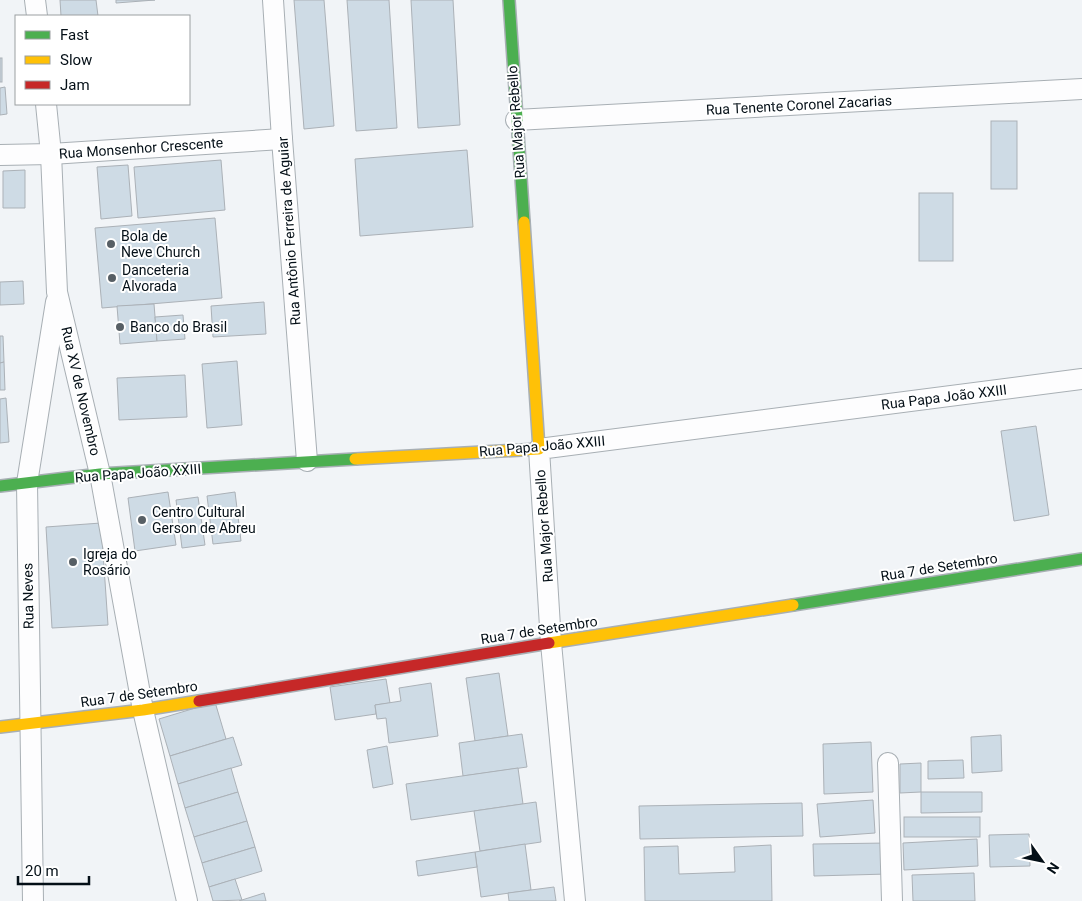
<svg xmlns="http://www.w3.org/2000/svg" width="1082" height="901" viewBox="0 0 1082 901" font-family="Roboto,sans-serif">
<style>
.building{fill:#cedbe5;stroke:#abb1b7}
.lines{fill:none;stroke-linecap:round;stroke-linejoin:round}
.street-casing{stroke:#a8afb4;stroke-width:22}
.fast-casing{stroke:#a8afb4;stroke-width:14}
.slow-casing{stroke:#a8afb4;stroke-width:14}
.jam-casing{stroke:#a8afb4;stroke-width:14}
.street{stroke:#fdfdfe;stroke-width:20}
.fast{stroke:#4caf50;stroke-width:11}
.slow{stroke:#ffc107;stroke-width:11}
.jam{stroke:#c62828;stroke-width:11}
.poi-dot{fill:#575f65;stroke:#fff;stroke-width:2}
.labels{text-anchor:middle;stroke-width:4;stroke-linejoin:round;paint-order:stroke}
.street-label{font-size:14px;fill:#040f17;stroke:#fff}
.poi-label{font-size:14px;fill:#040f17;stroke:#fff;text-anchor:start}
</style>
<rect width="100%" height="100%" fill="#f1f4f7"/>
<g class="building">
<polygon points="60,0 96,0 98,16 61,16"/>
<polygon points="116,0 155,0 116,3"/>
<polygon points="294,0 324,0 334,126 304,129"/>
<polygon points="347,0 389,0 397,128 356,131"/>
<polygon points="411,0 453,0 460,125 418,128"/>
<rect x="0" y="58" width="2" height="24"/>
<polygon points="5,87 7,114 0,115 0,88"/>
<rect x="991" y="121" width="26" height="68"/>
<polygon points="467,150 473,227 360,236 355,159"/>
<polygon points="221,160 225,210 138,218 134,167"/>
<polygon points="128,165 132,216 101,219 97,167"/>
<polygon points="25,170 25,208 3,208 3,171"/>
<rect x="919" y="193" width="34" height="68"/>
<polygon points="215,218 222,298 102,308 95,228"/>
<polygon points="23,281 24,304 0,305 0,282"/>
<polygon points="264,302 266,334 213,337 211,306"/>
<polygon points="154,304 157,341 120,344 117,306"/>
<polygon points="183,315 185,339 157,341 155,317"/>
<polygon points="0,336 3,336 4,362 0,363"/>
<polygon points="237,361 242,425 207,428 202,364"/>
<polygon points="4,362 5,390 0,390 0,363"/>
<polygon points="185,375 187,417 119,420 117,378"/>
<polygon points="6,398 9,442 0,443 0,399"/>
<polygon points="1036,426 1049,515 1014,521 1001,431"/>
<polygon points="168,492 176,545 135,551 128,498"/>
<polygon points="235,492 241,541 213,544 207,496"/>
<polygon points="198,497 205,545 182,548 176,500"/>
<polygon points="101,523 108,625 52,628 46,527"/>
<polygon points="499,673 508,736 475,741 466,678"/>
<polygon points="386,679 390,703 375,705 376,714 335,720 330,687"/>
<polygon points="431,683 438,736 389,743 386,718 377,719 375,705 401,701 399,688"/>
<polygon points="215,702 226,739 170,756 159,719"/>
<polygon points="522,734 527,767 463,776 459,743"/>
<polygon points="1001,735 1002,771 972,773 971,737"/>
<polygon points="233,737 242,765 178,784 170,756"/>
<polygon points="871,742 873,792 824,794 823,744"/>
<polygon points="387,746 393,784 373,788 367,750"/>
<polygon points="963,760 964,778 928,779 928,761"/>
<polygon points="921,763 921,792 900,793 900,764"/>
<polygon points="231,768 238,792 185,808 178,784"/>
<polygon points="518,768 523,804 411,820 406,784"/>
<polygon points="238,792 247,821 194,837 185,808"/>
<polygon points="921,792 982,792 982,812 921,813"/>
<polygon points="873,800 875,833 820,837 817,804"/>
<polygon points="536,802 541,842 480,851 474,811"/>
<polygon points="802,803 803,836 640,839 639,806"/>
<rect x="904" y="817" width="76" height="20"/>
<polygon points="247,821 255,847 202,863 194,837"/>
<polygon points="1029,834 1030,866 990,867 989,835"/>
<polygon points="977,839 978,866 904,870 903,843"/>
<polygon points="888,843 888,874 814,876 813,844"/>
<polygon points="525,844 531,890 481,897 475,852"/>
<polygon points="771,845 772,901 645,901 644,847 678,846 679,874 735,872 734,847"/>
<polygon points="255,847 262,871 209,887 202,863"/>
<polygon points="475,852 477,867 418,876 416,861"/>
<polygon points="974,873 975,901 913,901 912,875"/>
<polygon points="235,879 242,900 213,901 209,887"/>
<polygon points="554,887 556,901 509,901 508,893"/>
<polygon points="264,893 266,901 239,901 242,900"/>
</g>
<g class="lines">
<defs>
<g id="street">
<polyline points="35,0 37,16"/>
<polyline points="273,0 282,139 307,461"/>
<polyline points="46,104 51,154 57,292 100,474 143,710 187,901"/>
<polyline points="516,120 1082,89"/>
<polyline points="0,155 51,154 282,139"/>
<polyline points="888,763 892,901"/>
<polyline points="33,901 27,483 56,302"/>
<polyline points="575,901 551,643 539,449 1082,379"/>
</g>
<g id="fast">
<polyline points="509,0 524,222"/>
<polyline points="0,486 100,474 355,459"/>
<polyline points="793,605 1082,559"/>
</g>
<g id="slow">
<polyline points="355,459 539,449 524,222"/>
<polyline points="549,643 793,605"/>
<polyline points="0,727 143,710 199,701"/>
</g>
<polyline id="jam" points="199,701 549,643"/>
</defs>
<use href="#street" class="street-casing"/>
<use href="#fast" class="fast-casing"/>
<use href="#slow" class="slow-casing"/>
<use href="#jam" class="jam-casing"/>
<use href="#street" class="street"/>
<use href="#fast" class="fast"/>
<use href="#slow" class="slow"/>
<use href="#jam" class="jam"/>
</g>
<g class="poi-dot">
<circle cx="111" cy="244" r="5"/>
<circle cx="112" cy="278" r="5"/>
<circle cx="120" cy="327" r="5"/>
<circle cx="142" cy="520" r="5"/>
<circle cx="73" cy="562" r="5"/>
</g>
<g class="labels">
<g class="street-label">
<text transform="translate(799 105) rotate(-3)" y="5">Rua Tenente Coronel Zacarias</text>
<text transform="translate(516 122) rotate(-94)" y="5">Rua Major Rebello</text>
<text transform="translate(141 148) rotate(-4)" y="5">Rua Monsenhor Crescente</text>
<text transform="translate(289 231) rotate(-94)" y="5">Rua Antônio Ferreira de Aguiar</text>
<text transform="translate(81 391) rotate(77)" y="5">Rua XV de Novembro</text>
<text transform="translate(944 397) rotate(-7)" y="5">Rua Papa João XXIII</text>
<text transform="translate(542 446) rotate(-5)" y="5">Rua Papa João XXIII</text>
<text transform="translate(138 473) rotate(-4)" y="5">Rua Papa João XXIII</text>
<text transform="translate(544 526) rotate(-94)" y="5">Rua Major Rebello</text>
<text transform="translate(939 567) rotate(-9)" y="5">Rua 7 de Setembro</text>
<text transform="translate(28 596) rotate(-91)" y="5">Rua Neves</text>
<text transform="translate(539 630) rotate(-9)" y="5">Rua 7 de Setembro</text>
<text transform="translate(139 694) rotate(-8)" y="5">Rua 7 de Setembro</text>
</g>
<g class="poi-label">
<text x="121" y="241">Bola de<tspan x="121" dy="16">Neve Church</tspan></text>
<text x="122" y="275">Danceteria<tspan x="122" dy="16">Alvorada</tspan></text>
<text x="130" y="332">Banco do Brasil</text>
<text x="152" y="517">Centro Cultural<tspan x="152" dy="16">Gerson de Abreu</tspan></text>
<text x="83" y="559">Igreja do<tspan x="83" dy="16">Rosário</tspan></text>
</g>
</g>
<rect x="15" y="15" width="175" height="90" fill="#ffffff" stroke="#9b9fa2"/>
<rect x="25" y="31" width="25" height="8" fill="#4caf50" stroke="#9b9fa2"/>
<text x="60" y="40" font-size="15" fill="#040f17">Fast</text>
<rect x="25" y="56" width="25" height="8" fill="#ffc107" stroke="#9b9fa2"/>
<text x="60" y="65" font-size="15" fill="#040f17">Slow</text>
<rect x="25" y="81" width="25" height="8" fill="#c62828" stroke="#9b9fa2"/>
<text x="60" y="90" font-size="15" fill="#040f17">Jam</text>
<g transform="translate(1042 861) rotate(123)" stroke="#ffffff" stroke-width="4" paint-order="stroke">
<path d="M0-4L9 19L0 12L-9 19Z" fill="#040f17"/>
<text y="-8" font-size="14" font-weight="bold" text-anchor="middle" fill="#040f17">N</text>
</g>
<path d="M18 876v8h71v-8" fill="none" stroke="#040f17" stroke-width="2.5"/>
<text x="25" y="876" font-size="15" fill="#040f17" stroke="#ffffff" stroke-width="4" paint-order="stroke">20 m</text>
</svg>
